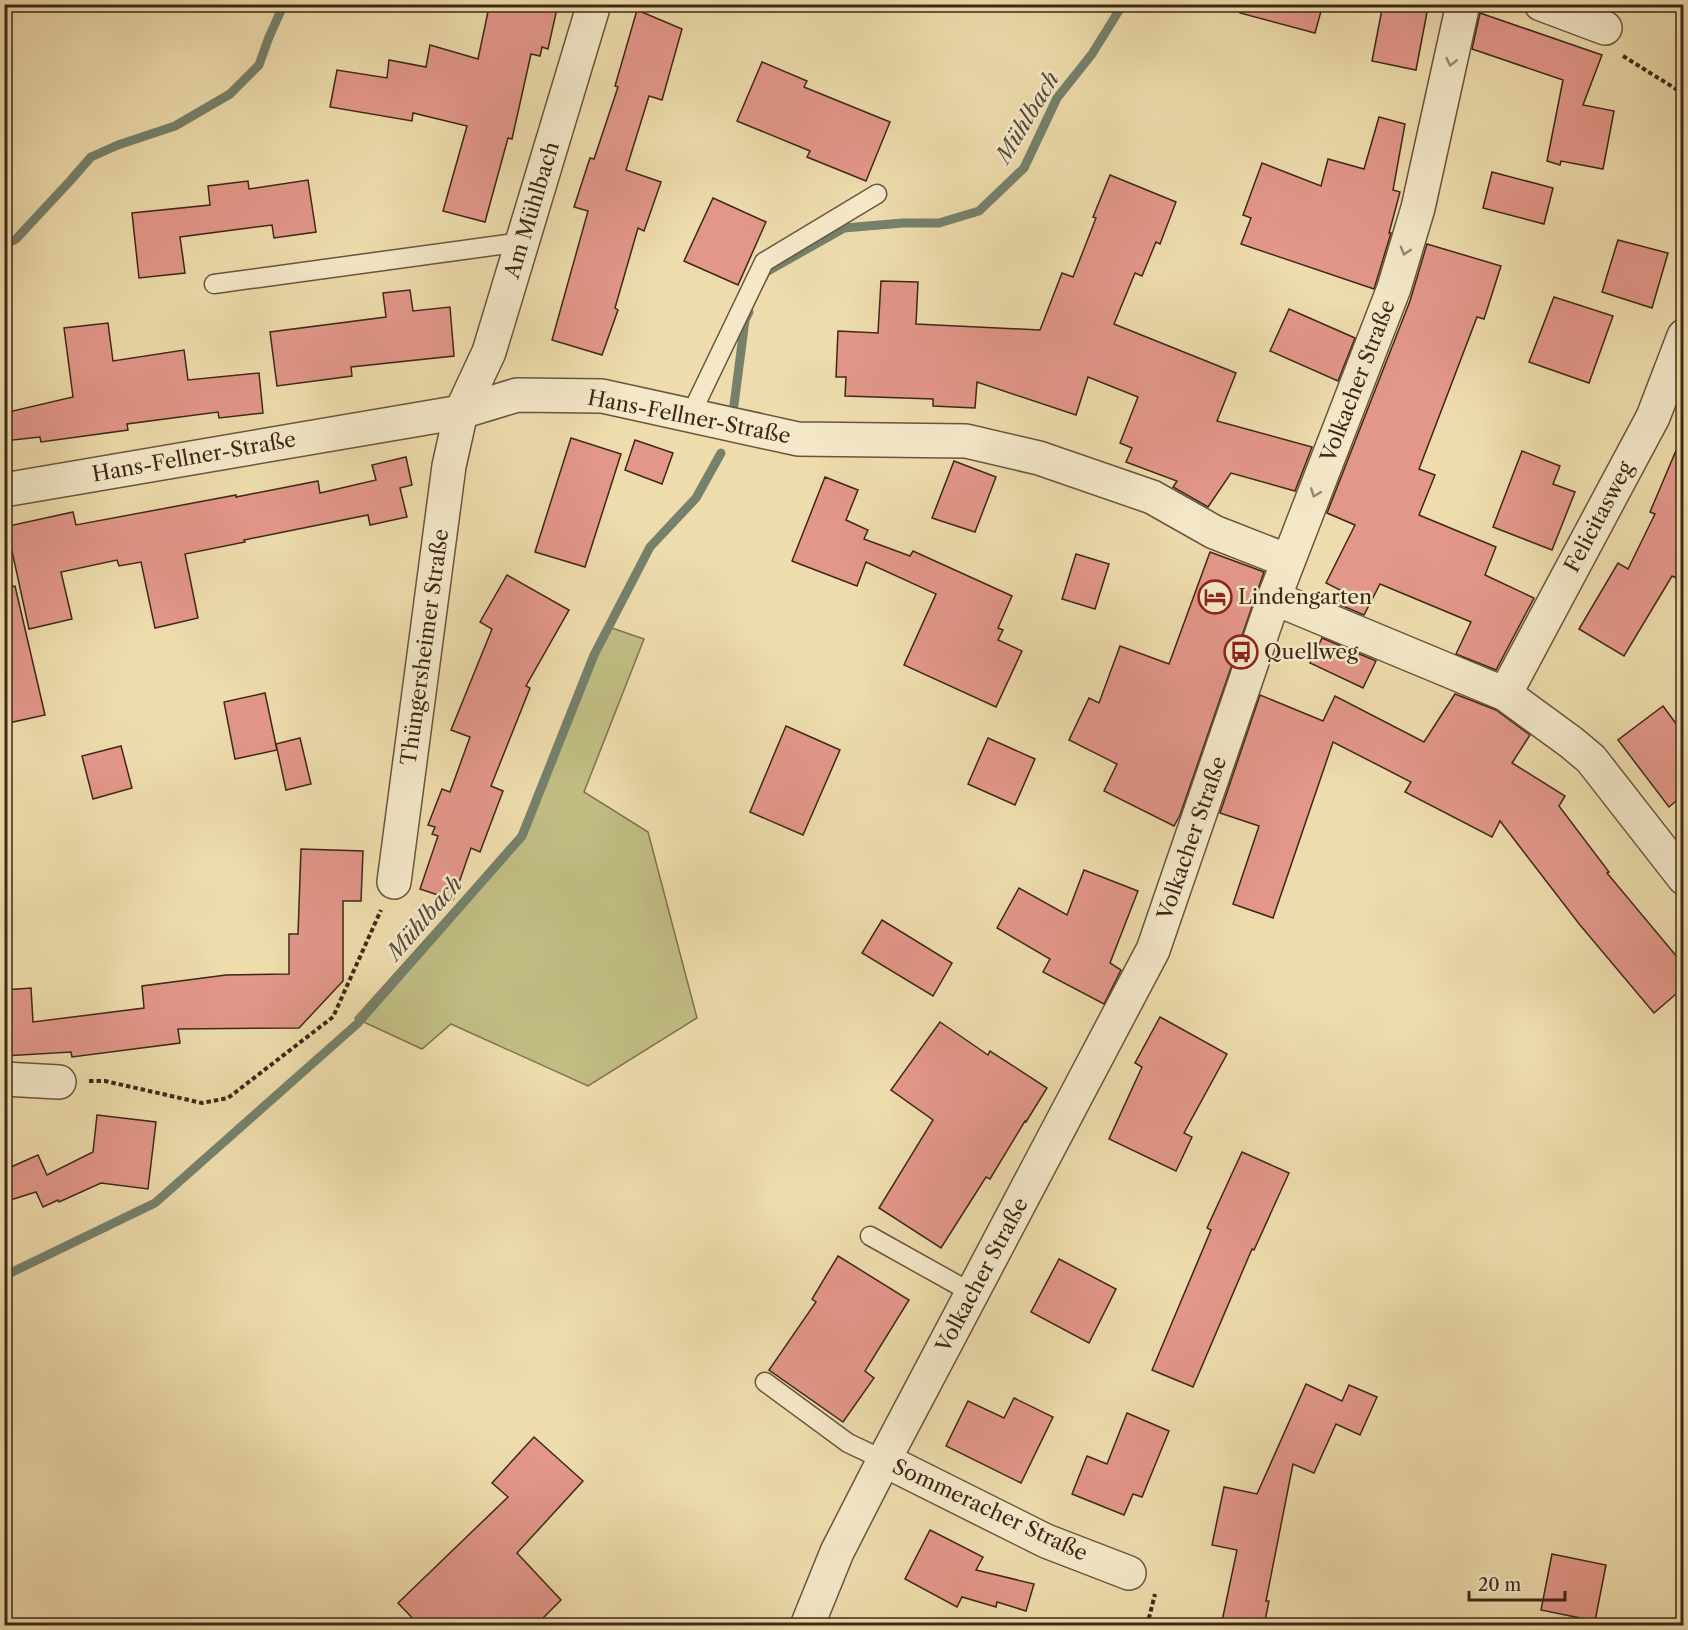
<svg xmlns="http://www.w3.org/2000/svg" width="1688" height="1630" viewBox="0 0 1688 1630" font-family="'Libre Caslon Text',serif">
<style>
.green{fill:#c1be84;stroke:#7f734e;stroke-width:1.5}
.lines{fill:none;stroke-linecap:round;stroke-linejoin:round}
.stream{stroke:#75816c;stroke-width:9}
.building{fill:#e3978a;stroke:#3d2818;stroke-width:1.5}
.lane-casing{stroke:#69553d;stroke-width:21}
.street-casing{stroke:#69553d;stroke-width:36}
.path{stroke:#3d2818;stroke-width:4;stroke-dasharray:4.5 3;stroke-linecap:butt}
.lane{stroke:#f4e8c9;stroke-width:18}
.street{stroke:#f4e8c9;stroke-width:33}
.oneway{stroke:#988870}
.labels{text-anchor:middle;stroke-width:5;stroke-linejoin:round;paint-order:stroke}
.street-label{font-size:21px;fill:#3d2818;stroke:#f4e8c9}
.poi-label{font-size:21px;fill:#3d2818;stroke:#f4e8c9;text-anchor:start}
.water-label{font-size:22px;font-style:italic;fill:#544d3b;stroke:#f4e8c9}
</style>
<rect width="100%" height="100%" fill="#eedcac"/>
<filter id="stains"><feTurbulence type="fractalNoise" baseFrequency=".00333" numOctaves="4"/><feColorMatrix values="0 0 0 0 .2 0 0 0 0 .09 0 0 0 0 .02 0 0 0 .5 -.17"/></filter>
<radialGradient id="worn" r=".72"><stop offset=".6" stop-color="#630" stop-opacity="0"/><stop offset="1" stop-color="#630" stop-opacity=".3"/></radialGradient>
<polygon class="green" points="606,626 644,639 584,792 648,832 697,1018 588,1086 451,1024 422,1049 355,1018 519,835"/>
<g class="lines">
<g class="stream">
<polyline points="4,245 16,239 70,181 91,157 118,145 175,126 230,94 259,65 269,37 284,4"/>
<polyline points="763,278 766,272 844,228 903,223 939,223 979,211 1024,168 1057,98 1092,54 1123,4"/>
<polyline points="734,405 745,320 749,312"/>
<polyline points="4,1276 155,1203 357,1024 522,836 594,655 650,547 696,498 721,453"/>
</g>
</g>
<g class="building">
<polygon points="505,4 558,4 548,49 542,47 540,56 531,54 512,139 508,138 485,222 443,211 467,126 413,113 412,121 330,107 337,70 387,78 389,60 426,67 430,45 478,59 489,7 504,10"/>
<polygon points="1241,4 1323,4 1315,33 1240,13"/>
<polygon points="1383,4 1413,4 1428,7 1416,70 1372,61"/>
<polygon points="637,10 682,29 662,100 649,96 626,170 661,182 644,231 638,228 615,308 618,310 602,355 552,340 588,211 574,207 590,158 594,159 618,87 615,86"/>
<polygon points="1480,13 1602,55 1583,105 1614,111 1603,169 1561,161 1560,165 1547,161 1563,80 1472,49"/>
<polygon points="762,62 807,81 804,87 890,122 866,181 807,157 810,151 737,121"/>
<polygon points="1379,117 1405,124 1393,190 1400,192 1389,233 1391,233 1374,289 1241,244 1251,218 1243,215 1262,163 1321,186 1328,159 1364,169"/>
<polygon points="1492,172 1553,188 1544,224 1483,208"/>
<polygon points="1110,175 1176,202 1160,244 1156,242 1142,276 1135,273 1114,324 1236,373 1217,421 1312,447 1295,491 1231,473 1208,507 1173,487 1177,481 1126,462 1132,448 1120,443 1138,397 1088,377 1076,415 977,382 975,408 933,406 933,399 845,396 846,377 836,377 838,331 878,333 881,281 918,282 916,324 1040,330 1062,273 1073,277 1096,218 1093,217"/>
<polygon points="308,180 316,232 274,238 272,225 180,237 185,273 139,278 132,213 210,205 208,186 248,181 249,189"/>
<polygon points="713,198 766,222 738,285 684,261"/>
<polygon points="1618,240 1668,253 1652,308 1602,292"/>
<polygon points="1427,244 1501,266 1484,319 1477,317 1419,469 1435,475 1419,515 1496,547 1485,575 1534,598 1496,670 1456,654 1471,622 1380,584 1364,615 1338,604 1344,592 1326,583 1355,525 1327,513 1410,301"/>
<polygon points="410,290 413,311 450,307 454,356 351,367 352,376 277,386 270,332 386,317 383,293"/>
<polygon points="1554,297 1613,316 1589,383 1529,362"/>
<polygon points="1289,309 1355,338 1338,381 1270,351"/>
<polygon points="108,323 113,361 184,350 188,380 259,373 263,413 219,418 218,412 127,424 128,430 41,442 40,437 4,441 4,413 73,397 64,328"/>
<polygon points="1683,434 1683,581 1672,576 1624,656 1579,629 1618,563 1628,569 1655,514 1650,512"/>
<polygon points="571,438 621,454 585,567 535,552"/>
<polygon points="635,440 673,453 662,484 625,470"/>
<polygon points="1522,451 1560,466 1553,484 1575,492 1552,550 1493,527"/>
<polygon points="406,457 412,485 400,488 407,517 370,525 368,515 244,540 245,542 185,554 198,618 155,628 141,562 119,566 117,560 61,572 72,619 29,629 12,551 4,552 4,527 73,512 76,525 236,495 236,497 318,481 320,493 376,480 372,465"/>
<polygon points="954,461 996,477 975,532 932,518"/>
<polygon points="825,477 858,490 846,520 868,530 864,539 910,556 913,551 1012,596 998,628 1003,630 998,640 1022,651 996,707 904,665 936,594 866,562 857,586 792,561"/>
<polygon points="1210,552 1264,572 1180,815 1174,826 1104,791 1117,764 1069,740 1089,698 1099,703 1120,646 1169,664"/>
<polygon points="1076,554 1109,564 1095,609 1062,599"/>
<polygon points="507,575 569,610 526,686 530,688 491,786 503,791 480,852 471,848 453,900 420,889 438,836 432,834 435,827 428,825 442,789 450,792 470,737 451,730 492,629 480,622"/>
<polygon points="15,586 45,715 4,724 4,588"/>
<polygon points="1322,638 1376,661 1363,688 1310,663"/>
<polygon points="265,693 277,750 235,759 224,702"/>
<polygon points="1455,694 1496,710 1530,735 1512,763 1565,796 1559,806 1609,872 1607,873 1683,964 1683,988 1654,1013 1580,925 1500,821 1492,837 1405,792 1411,782 1333,742 1273,918 1233,904 1259,826 1220,813 1260,695 1323,721 1335,696 1424,742"/>
<polygon points="1663,706 1683,733 1683,795 1669,807 1618,740"/>
<polygon points="786,726 840,750 803,835 750,812"/>
<polygon points="300,738 311,784 286,790 276,744"/>
<polygon points="988,738 1035,759 1015,805 968,784"/>
<polygon points="121,746 132,788 93,799 82,756"/>
<polygon points="301,849 363,851 361,901 343,901 343,981 299,1028 178,1029 180,1043 72,1057 71,1052 4,1056 4,990 31,988 33,1022 144,1008 142,986 226,975 289,974 289,934 298,934"/>
<polygon points="1084,870 1138,891 1110,963 1121,970 1104,1004 1043,972 1050,959 997,928 1019,888 1067,915"/>
<polygon points="882,920 952,963 933,996 862,953"/>
<polygon points="1160,1017 1227,1054 1184,1133 1192,1137 1176,1171 1109,1139 1142,1067 1135,1063"/>
<polygon points="940,1022 988,1055 990,1051 1047,1088 1026,1122 1025,1121 990,1179 986,1177 941,1248 879,1208 933,1120 891,1090"/>
<polygon points="97,1115 156,1122 148,1189 101,1183 59,1202 58,1200 43,1207 36,1192 4,1202 4,1170 38,1155 47,1175 93,1152"/>
<polygon points="1242,1152 1289,1173 1254,1250 1252,1249 1193,1387 1152,1370 1211,1230 1207,1228"/>
<polygon points="838,1256 909,1300 865,1371 874,1378 843,1422 769,1370 816,1302 812,1299"/>
<polygon points="1059,1259 1116,1289 1089,1343 1031,1312"/>
<polygon points="1306,1384 1342,1401 1349,1385 1377,1397 1360,1435 1336,1424 1314,1473 1293,1464 1266,1601 1269,1601 1264,1626 1221,1626 1237,1550 1212,1545 1224,1487 1257,1494"/>
<polygon points="1014,1398 1053,1417 1021,1483 946,1446 968,1401 1004,1418"/>
<polygon points="1127,1413 1169,1431 1142,1497 1133,1494 1124,1515 1072,1494 1087,1456 1107,1464"/>
<polygon points="534,1437 583,1481 517,1553 561,1600 535,1626 420,1626 398,1603 508,1497 492,1483"/>
<polygon points="930,1530 983,1557 976,1570 1034,1584 1026,1611 997,1602 996,1607 962,1597 957,1607 905,1579"/>
<polygon points="1552,1554 1606,1565 1595,1621 1541,1610"/>
</g>
<g class="lines">
<defs>
<g id="lane">
<polyline points="214,284 522,242"/>
<polyline points="690,416 764,262 877,194"/>
<polyline points="870,1236 972,1293"/>
<polyline points="765,1382 848,1443 884,1460"/>
</g>
<g id="street">
<polyline points="1541,4 1605,28"/>
<polyline points="4,490 461,412 517,395 602,396 798,439 966,441 1039,458 1152,497 1214,532 1288,561"/>
<polyline points="1274,598 1505,694 1572,743 1591,759 1684,878"/>
<polyline points="1505,694 1653,417 1684,336"/>
<polyline points="394,882 449,466 461,412 489,352 594,4"/>
<polyline points="4,1079 59,1082"/>
<polyline points="884,1460 1046,1541 1129,1573"/>
<polyline points="807,1626 837,1552 884,1460 1153,950 1274,598 1394,288 1418,208 1463,4"/>
</g>
</defs>
<use href="#lane" class="lane-casing"/>
<use href="#street" class="street-casing"/>
<g class="path">
<polyline points="1623,56 1684,94"/>
<polyline points="89,1081 105,1081 202,1103 228,1098 333,1017 381,910"/>
<polyline points="1147,1626 1155,1594"/>
</g>
<use href="#lane" class="lane"/>
<use href="#street" class="street"/>
</g>
<defs><path id="oneway-chevron" d="M-2-3.5L2.5 0L-2 3.5" fill="none" stroke-width="1.6" stroke-linecap="round" stroke-linejoin="round" transform="scale(1.5)"/></defs>
<g class="oneway">
<use href="#oneway-chevron" transform="translate(1451 62) rotate(103)"/>
<use href="#oneway-chevron" transform="translate(1405 251) rotate(107)"/>
<use href="#oneway-chevron" transform="translate(1315 493) rotate(111)"/>
</g>
<defs>
<symbol id="hotel-ring" viewBox="-11 -11 22 22"><circle r="9.5" fill="#f4e8c9" stroke="#8f2418" stroke-width="1.5"/><path d="M-6-4.5h1.5V1H6V5H4.5V3h-9V5H-6ZM-4 0a1.8 1.8 0 1 1 3.6 0ZM.5 0V-2.5h3Q6-2.5 6 0Z" fill="#8f2418"/></symbol>
<symbol id="bus-ring" viewBox="-11 -11 22 22"><circle r="9.5" fill="#f4e8c9" stroke="#8f2418" stroke-width="1.5"/><path d="M-5-6H5V4H4V6H2V4H-2V6H-4V4H-5ZM-3.5-4V0h7V-4ZM-3.5 1.2v1.5H-2V1.2ZM2 1.2v1.5H3.5V1.2Z" fill="#8f2418"/></symbol>
</defs>
<g fill-rule="evenodd">
<use href="#hotel-ring" x="1196" y="578" width="38" height="38"/>
<use href="#bus-ring" x="1222" y="633" width="38" height="38"/>
</g>
<g class="labels">
<g class="street-label">
<text transform="translate(532 210) rotate(-73)" y="7">Am Mühlbach</text>
<text transform="translate(1358 381) rotate(-69)" y="7">Volkacher Straße</text>
<text transform="translate(689 417) rotate(11)" y="7">Hans-Fellner-Straße</text>
<text transform="translate(194 457) rotate(-10)" y="7">Hans-Fellner-Straße</text>
<text transform="translate(1599 517) rotate(-62)" y="7">Felicitasweg</text>
<text transform="translate(425 647) rotate(-82)" y="7">Thüngersheimer Straße</text>
<text transform="translate(1192 838) rotate(-71)" y="7">Volkacher Straße</text>
<text transform="translate(982 1275) rotate(-62)" y="7">Volkacher Straße</text>
<text transform="translate(990 1510) rotate(25)" y="7">Sommeracher Straße</text>
</g>
<g class="poi-label">
<text x="1238" y="604">Lindengarten</text>
<text x="1264" y="659">Quellweg</text>
</g>
<g class="water-label">
<text transform="translate(1027 117) rotate(-59)" y="8">Mühlbach</text>
<text transform="translate(424 918) rotate(-49)" y="8">Mühlbach</text>
</g>
</g>
<rect width="1688" height="1630" fill="none" stroke="#eedcac" stroke-width="24"/>
<rect x="6" y="6" width="1676" height="1618" fill="none" stroke="#3d2818" stroke-width="3"/>
<rect x="12" y="12" width="1664" height="1606" fill="none" stroke="#3d2818" stroke-width="1.5"/>
<path d="M1469 1591v9h96v-9" fill="none" stroke="#3d2818" stroke-width="3"/>
<text x="1478" y="1591" font-size="18" fill="#3d2818" stroke="#f4e8c9" stroke-width="4.5" paint-order="stroke">20 m</text>
<rect width="100%" height="100%" filter="url(#stains)"/>
<rect width="100%" height="100%" fill="url(#worn)"/>
</svg>
